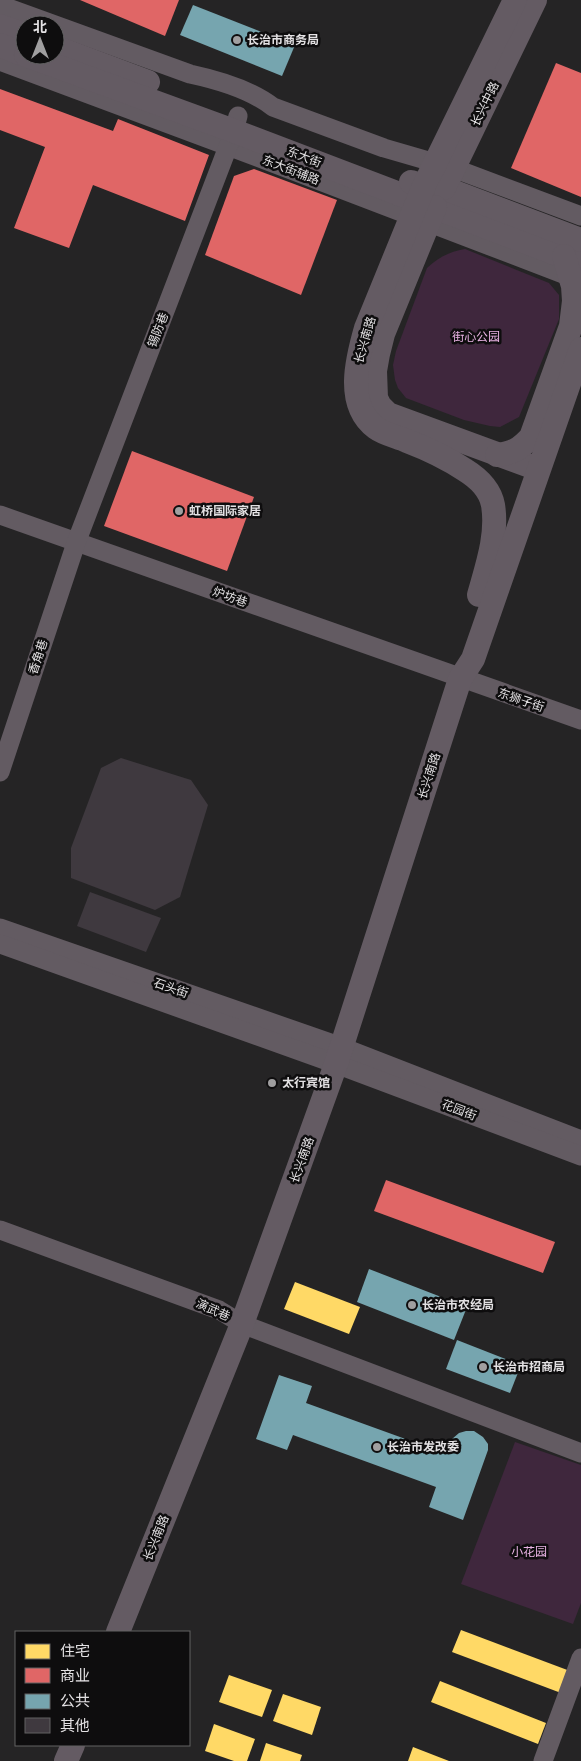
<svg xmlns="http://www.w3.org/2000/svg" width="581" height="1761" viewBox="0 0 581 1761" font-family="'PT Sans Narrow','Noto Sans SC',sans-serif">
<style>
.green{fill:#3f273d}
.homes{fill:#ffd966}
.shops{fill:#e06666}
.public{fill:#76a5af}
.building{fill:#3f393f}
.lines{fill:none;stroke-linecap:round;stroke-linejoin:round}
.minor{stroke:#635b62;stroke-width:19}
.major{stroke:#645b63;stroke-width:24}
.poi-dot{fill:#a09fa0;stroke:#0e0d0e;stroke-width:2}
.labels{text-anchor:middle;stroke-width:5;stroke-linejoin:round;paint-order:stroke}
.poi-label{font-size:12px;font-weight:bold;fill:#e3e1e3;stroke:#0e0d0e;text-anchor:start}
.street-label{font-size:12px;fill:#e3e1e3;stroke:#0e0d0e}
.park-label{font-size:12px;fill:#e8b2e3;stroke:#0e0d0e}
</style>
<rect width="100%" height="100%" fill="#252425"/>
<g class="green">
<path d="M465 249 549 283 559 295V319L519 417 500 427 490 426 464 420 406 398 398 388 395 380 393 365 396 351 427 268C439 257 449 252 465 249Z"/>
<polygon points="515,1442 581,1465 581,1603 573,1624 461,1584"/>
</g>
<g class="homes">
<polygon points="295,1282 360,1307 349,1334 284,1309"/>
<polygon points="461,1630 570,1671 561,1693 452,1652"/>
<polygon points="229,1675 272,1690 262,1717 219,1702"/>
<polygon points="440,1681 546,1723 538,1744 431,1702"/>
<polygon points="283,1694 321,1707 312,1735 273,1721"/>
<polygon points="214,1724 255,1739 247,1761 234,1761 205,1751"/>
<polygon points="266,1743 302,1755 300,1761 260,1761"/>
<polygon points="413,1747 449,1761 408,1761"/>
</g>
<g class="shops">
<polygon points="80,0 179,0 165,36"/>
<polygon points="556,63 581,73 581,197 511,168"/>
<polygon points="0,89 113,131 118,119 209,155 185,221 93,185 69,248 14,228 45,147 0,130"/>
<polygon points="254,169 337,200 301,295 205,255 234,176"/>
<polygon points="132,451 254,497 227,571 104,526"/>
<polygon points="386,1180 555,1242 543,1273 374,1211"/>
</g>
<g class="public">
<polygon points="193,5 295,45 282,76 180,35"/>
<polygon points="369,1269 467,1307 454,1340 357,1302"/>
<polygon points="457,1340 521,1365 510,1393 446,1369"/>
<polygon points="279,1375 312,1386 306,1403 447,1454 452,1439 459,1433 466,1431 474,1431 483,1437 488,1444 488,1450 463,1520 429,1507 436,1487 293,1435 287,1450 256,1439"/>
</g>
<g class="building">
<polygon points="121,758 191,780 208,805 180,897 155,910 71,878 71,848 101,768"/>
<polygon points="90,892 161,918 146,952 77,926"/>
</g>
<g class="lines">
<g class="minor">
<path d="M0 5 190 74C218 80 250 89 273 107L384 148 453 168 581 216"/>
<polyline points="0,61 228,146 579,280"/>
<polyline points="0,515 581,720"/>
<polyline points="0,772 76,543 234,131 238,116"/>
<polyline points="0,928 342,1047 581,1140"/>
<polyline points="0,944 336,1064 581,1156"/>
<polyline points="0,1230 219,1310 242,1324 581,1453"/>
<polyline points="543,1761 581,1658"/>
</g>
<g class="major">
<polyline points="0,26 25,35"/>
<polyline points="0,45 25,55"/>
<polyline points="55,47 148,82"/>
<polyline points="26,55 234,131 581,263"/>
<polyline points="411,182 424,186 444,188 581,240"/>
<polyline points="444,188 535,0"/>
<polyline points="435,207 383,334 378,354 375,371 376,398 380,406 388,414 538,469"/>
<path d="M497 455C513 453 520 449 531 437L571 326 574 301 573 286 564 256"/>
<path d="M479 595C487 566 498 535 493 505 490 489 478 478 465 470 447 458 428 449 407 441 398 437 384 434 376 428 345 405 357 359 366 328L424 186 515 0"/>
<polyline points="118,1632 242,1324 336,1064 460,679 473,659 581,349"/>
<polyline points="66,1761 73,1745"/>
</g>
</g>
<g class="poi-dot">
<circle cx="237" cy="40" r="5"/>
<circle cx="179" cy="511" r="5"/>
<circle cx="272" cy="1083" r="5"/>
<circle cx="412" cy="1305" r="5"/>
<circle cx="483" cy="1367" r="5"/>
<circle cx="377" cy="1447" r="5"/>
</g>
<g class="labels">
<g class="poi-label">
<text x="247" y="44">长治市商务局</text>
<text x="189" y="515">虹桥国际家居</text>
<text x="282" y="1087">太行宾馆</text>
<text x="422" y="1309">长治市农经局</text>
<text x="493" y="1371">长治市招商局</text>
<text x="387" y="1451">长治市发改委</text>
</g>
<g class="street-label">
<text transform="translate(485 104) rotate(-64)" y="4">长兴中路</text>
<text transform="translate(304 157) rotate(21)" y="4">东大街</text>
<text transform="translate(291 170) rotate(21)" y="4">东大街辅路</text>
<text transform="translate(158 330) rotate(-69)" y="4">锡防巷</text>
<text transform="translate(365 340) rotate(-74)" y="4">长兴南路</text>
<text transform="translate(230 597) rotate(20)" y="4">炉坊巷</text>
<text transform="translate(38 657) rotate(-72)" y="4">香角巷</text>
<text transform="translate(521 700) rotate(19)" y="4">东狮子街</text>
<text transform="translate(429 776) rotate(-72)" y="4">长兴南路</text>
<text transform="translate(171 988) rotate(19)" y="4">石头街</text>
<text transform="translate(459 1110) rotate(21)" y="4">花园街</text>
<text transform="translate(302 1160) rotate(-70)" y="4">长兴南路</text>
<text transform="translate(213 1310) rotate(24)" y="4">演武巷</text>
<text transform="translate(156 1538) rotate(-68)" y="4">长兴南路</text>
</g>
<g class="park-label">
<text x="476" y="341">街心公园</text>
<text x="529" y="1556">小花园</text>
</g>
</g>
<rect x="15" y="1631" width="175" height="115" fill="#0e0d0e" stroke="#636263"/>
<rect x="25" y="1644" width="25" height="15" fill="#ffd966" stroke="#636263"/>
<text x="60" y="1656" font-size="15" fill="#e3e1e3">住宅</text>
<rect x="25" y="1668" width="25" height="15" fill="#e06666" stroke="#636263"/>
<text x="60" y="1681" font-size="15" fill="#e3e1e3">商业</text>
<rect x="25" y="1694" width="25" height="15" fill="#76a5af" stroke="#636263"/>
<text x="60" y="1706" font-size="15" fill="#e3e1e3">公共</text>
<rect x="25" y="1718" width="25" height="15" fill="#3f393f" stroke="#636263"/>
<text x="60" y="1731" font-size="15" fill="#e3e1e3">其他</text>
<g transform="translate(40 40)"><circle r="24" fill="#0e0d0e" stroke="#636263"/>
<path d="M0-4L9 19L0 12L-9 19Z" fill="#a09fa0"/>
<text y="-8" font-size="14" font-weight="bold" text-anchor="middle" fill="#e3e1e3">北</text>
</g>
</svg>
